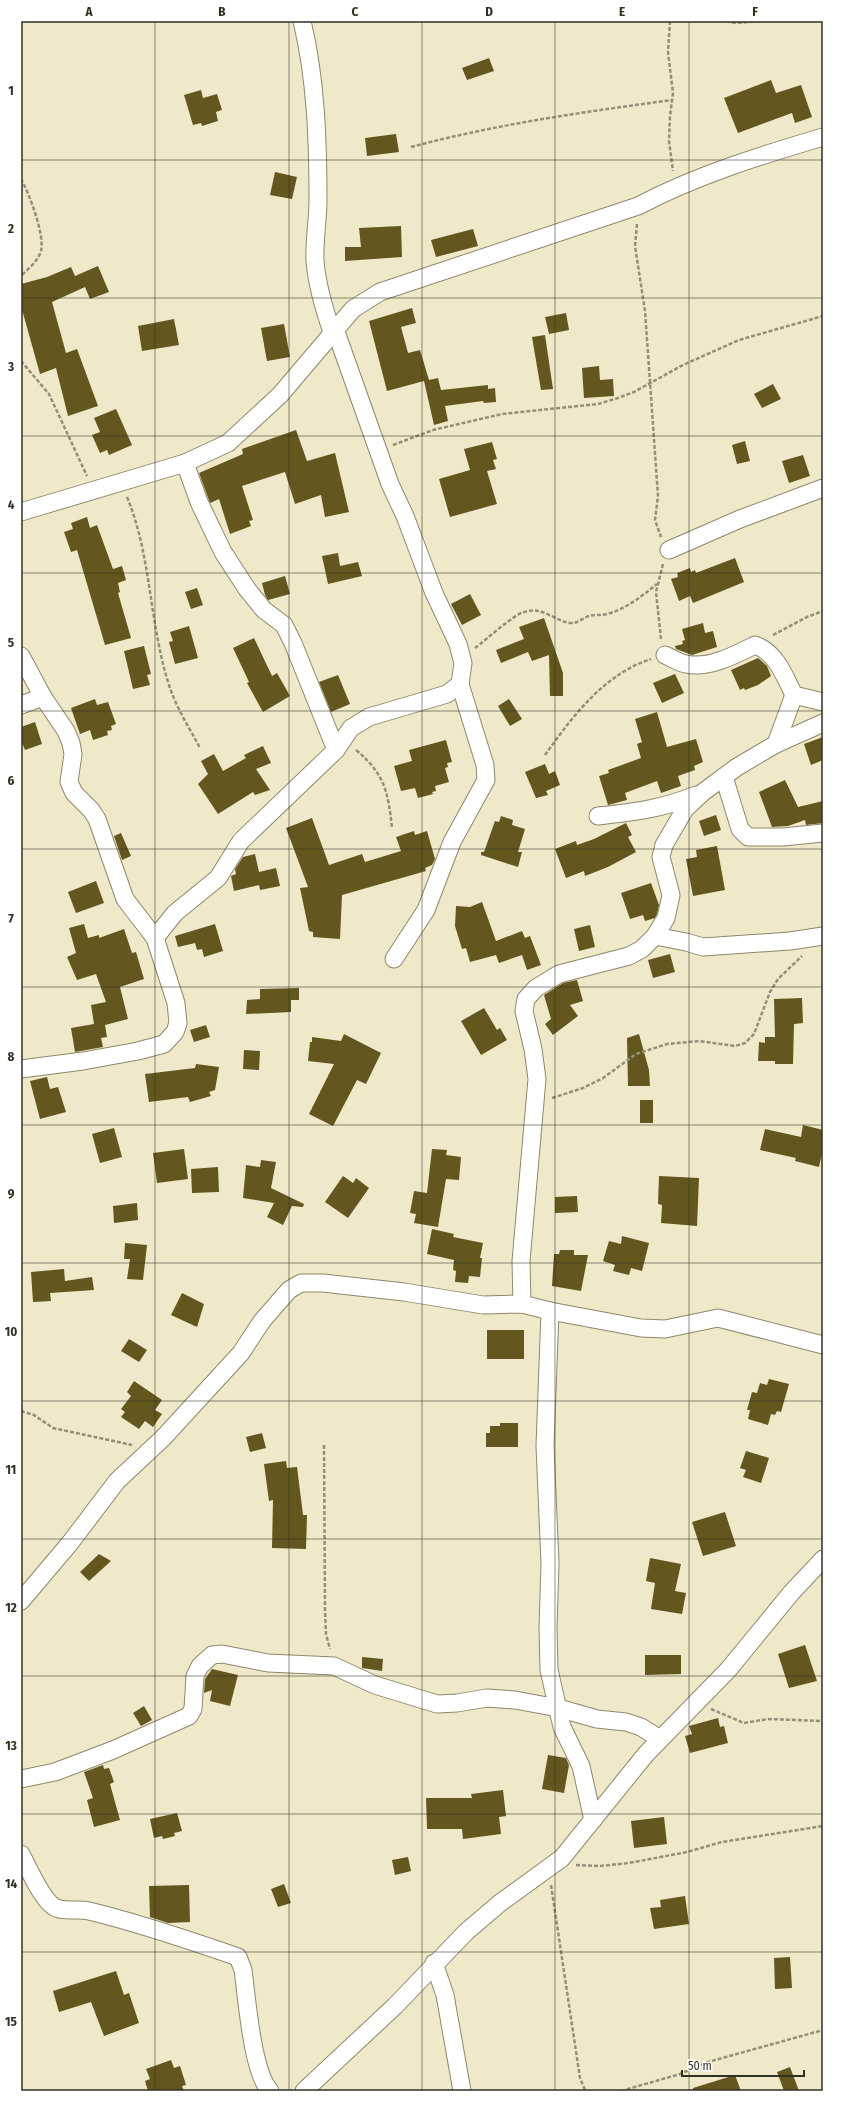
<svg xmlns="http://www.w3.org/2000/svg" width="844" height="2112" viewBox="0 0 844 2112" font-family="'Fira Sans Condensed',sans-serif">
<style>
.building{fill:#63561e}
.lines{fill:none;stroke-linecap:round;stroke-linejoin:round}
.street-casing{stroke:#8e876a;stroke-width:19}
.path{stroke:#948f79;stroke-width:2.5;stroke-dasharray:4 2;stroke-linecap:butt}
.street{stroke:#fff;stroke-width:17}
.grid{fill:none;stroke:#322f23;stroke-width:1;stroke-opacity:0.55}
.neatline{fill:none;stroke:#322f23;stroke-width:1.5}
.grid-label{font-size:13px;text-anchor:middle;font-weight:bold;fill:#322f23}
</style>
<rect width="100%" height="100%" fill="#f0e9c9"/>
<g class="building">
<polygon points="489,58 494,71 467,80 462,68"/>
<polygon points="771,80 776,93 801,85 812,117 795,123 792,113 738,133 724,98"/>
<polygon points="201,90 203,98 217,94 222,110 216,112 218,121 202,126 201,123 193,125 184,95"/>
<polygon points="396,134 399,152 367,156 365,138"/>
<polygon points="275,172 297,177 292,199 270,195"/>
<polygon points="401,226 402,257 345,261 345,247 361,247 359,228"/>
<polygon points="473,229 478,246 436,257 431,240"/>
<polygon points="98,266 109,292 90,299 85,287 52,302 66,353 77,349 98,406 68,416 56,368 40,374 21,306 21,284 47,277 71,267 75,276"/>
<polygon points="412,308 416,323 401,327 408,353 420,350 429,380 438,378 441,390 488,385 488,389 495,388 496,402 484,403 483,401 445,406 448,421 434,425 424,381 387,391 369,321"/>
<polygon points="566,313 569,330 549,334 545,317"/>
<polygon points="174,319 179,345 142,351 138,326"/>
<polygon points="284,324 290,357 267,361 261,328"/>
<polygon points="545,335 553,389 541,390 532,337"/>
<polygon points="599,366 600,380 613,379 614,396 584,398 582,368"/>
<polygon points="773,384 781,399 762,408 754,394"/>
<polygon points="116,409 132,445 109,455 107,450 100,453 92,435 100,432 94,418"/>
<polygon points="296,430 307,461 335,453 349,512 325,517 321,495 295,504 285,472 242,486 253,520 249,521 251,526 230,534 219,499 210,503 199,473 243,454 242,449"/>
<polygon points="745,441 750,461 737,464 732,445"/>
<polygon points="492,442 497,459 493,460 496,469 487,471 497,504 450,517 439,479 470,470 464,449"/>
<polygon points="803,455 810,476 789,483 782,461"/>
<polygon points="87,517 90,528 97,525 113,569 122,566 126,580 118,583 120,592 118,593 131,638 105,645 77,550 71,552 64,532 73,529 71,523"/>
<polygon points="338,553 340,566 358,562 362,576 328,584 322,556"/>
<polygon points="735,558 744,582 693,603 690,596 679,601 671,579 678,577 677,573 690,568 691,572 695,570 696,573"/>
<polygon points="285,576 290,594 268,600 265,595 262,583"/>
<polygon points="197,588 203,605 191,609 185,592"/>
<polygon points="470,594 481,615 462,625 451,604"/>
<polygon points="544,618 563,673 563,696 550,696 549,655 532,661 528,652 501,663 496,650 524,639 519,627"/>
<polygon points="703,623 705,633 713,631 717,647 692,655 676,649 675,646 683,644 682,641 685,640 682,629"/>
<polygon points="189,626 198,658 175,664 169,642 173,641 170,632"/>
<polygon points="254,638 272,676 277,673 290,696 263,712 247,683 249,682 233,648"/>
<polygon points="144,646 151,674 147,675 150,685 133,689 124,651"/>
<polygon points="758,658 767,666 771,676 758,685 745,690 744,688 740,690 731,670"/>
<polygon points="675,674 684,693 662,703 653,683"/>
<polygon points="338,675 350,704 331,712 319,682"/>
<polygon points="95,699 97,705 108,702 116,724 111,726 112,730 107,731 108,735 93,740 90,730 80,734 71,708"/>
<polygon points="509,699 522,719 510,726 498,706"/>
<polygon points="657,712 667,747 696,739 703,762 694,766 695,770 678,776 681,786 661,793 657,781 625,793 627,800 608,805 599,776 609,773 608,770 641,758 637,744 642,742 635,719"/>
<polygon points="35,722 42,744 25,750 21,740 21,727"/>
<polygon points="823,737 823,760 811,765 804,744"/>
<polygon points="446,740 452,762 447,763 448,767 445,768 449,782 435,786 436,791 432,792 433,794 418,798 415,788 401,791 394,766 412,761 409,750"/>
<polygon points="263,746 271,763 256,769 270,790 255,795 253,792 218,814 198,784 208,774 201,761 214,754 223,771 246,758 244,755"/>
<polygon points="545,764 549,774 555,771 560,785 546,791 548,795 536,798 525,772"/>
<polygon points="785,780 798,807 823,801 823,823 806,825 805,820 788,826 772,827 759,792"/>
<polygon points="716,815 721,830 704,836 699,821"/>
<polygon points="501,816 513,820 512,825 525,829 518,852 522,852 518,867 481,855 481,852 484,852 495,821 499,822"/>
<polygon points="312,818 329,865 362,854 365,862 401,851 396,837 414,831 415,835 427,831 435,859 432,865 425,868 426,871 342,895 340,939 313,937 313,932 309,931 300,888 308,887 286,828"/>
<polygon points="626,823 632,835 628,837 636,852 608,867 585,876 584,871 566,878 555,849 576,841 577,845 594,839"/>
<polygon points="121,833 131,856 122,860 114,836"/>
<polygon points="717,846 725,890 693,896 686,859 697,857 696,850"/>
<polygon points="255,854 259,872 276,868 280,886 260,890 259,885 234,891 231,876 236,874 235,869 243,857"/>
<polygon points="96,881 104,903 76,913 68,892"/>
<polygon points="651,883 659,905 657,914 655,918 645,921 643,915 630,919 621,893"/>
<polygon points="482,902 496,941 522,931 525,938 530,936 541,965 527,970 522,955 499,963 496,955 470,962 466,948 462,949 455,926 456,906 470,907"/>
<polygon points="84,924 88,938 99,935 99,938 124,929 132,953 136,952 144,979 120,987 128,1019 105,1025 107,1037 101,1038 103,1047 75,1052 71,1028 94,1024 91,1005 106,1002 96,974 77,980 67,957 76,953 69,928"/>
<polygon points="215,924 223,951 204,957 202,949 197,950 195,943 178,947 175,936"/>
<polygon points="590,925 595,947 579,951 574,929"/>
<polygon points="670,954 675,972 653,978 648,960"/>
<polygon points="577,980 583,1001 570,1005 578,1016 553,1035 545,1024 551,1019 544,995 563,983"/>
<polygon points="299,988 299,1000 291,1000 291,1012 246,1014 247,1000 260,999 260,989"/>
<polygon points="802,998 803,1023 794,1024 793,1064 775,1064 775,1061 758,1061 759,1042 765,1043 765,1037 775,1037 774,999"/>
<polygon points="484,1008 497,1030 500,1028 507,1040 481,1055 461,1021"/>
<polygon points="206,1025 210,1037 194,1042 190,1030"/>
<polygon points="344,1034 381,1053 366,1084 357,1080 333,1126 309,1114 334,1064 308,1061 310,1042 312,1042 312,1037 341,1041"/>
<polygon points="639,1034 649,1070 650,1086 628,1086 627,1038"/>
<polygon points="244,1050 260,1051 259,1070 243,1069"/>
<polygon points="196,1064 219,1067 215,1090 209,1092 211,1096 190,1102 188,1097 149,1102 145,1074 195,1068"/>
<polygon points="47,1077 50,1089 58,1087 66,1112 40,1119 30,1081"/>
<rect x="640" y="1100" width="13" height="23"/>
<polygon points="803,1125 823,1130 823,1149 819,1167 795,1161 796,1158 760,1150 765,1129 801,1137"/>
<polygon points="114,1128 122,1157 100,1163 92,1134"/>
<polygon points="184,1149 188,1179 157,1183 153,1153"/>
<polygon points="432,1149 447,1150 446,1155 461,1157 459,1180 446,1179 438,1227 414,1223 416,1214 410,1213 414,1191 427,1193"/>
<polygon points="261,1160 276,1162 271,1188 304,1204 303,1207 292,1206 283,1225 267,1217 274,1203 243,1198 246,1165 260,1167"/>
<polygon points="218,1167 219,1192 192,1193 191,1169"/>
<polygon points="343,1176 353,1183 356,1178 369,1188 348,1218 325,1202"/>
<polygon points="659,1176 699,1178 697,1226 661,1223 662,1205 658,1204"/>
<polygon points="577,1196 578,1212 555,1213 555,1197"/>
<polygon points="137,1203 138,1220 114,1223 113,1206"/>
<polygon points="432,1229 454,1234 453,1237 483,1243 480,1258 482,1258 480,1277 469,1276 468,1283 455,1282 456,1271 453,1270 454,1260 427,1254"/>
<polygon points="622,1236 649,1243 642,1271 631,1268 629,1275 613,1271 615,1265 603,1261 609,1241 621,1244"/>
<polygon points="125,1243 147,1245 143,1280 127,1279 130,1259 124,1259"/>
<polygon points="560,1250 574,1250 574,1255 588,1255 581,1291 552,1286 554,1254 559,1254"/>
<polygon points="64,1269 65,1281 92,1277 94,1290 50,1293 51,1301 33,1302 31,1272"/>
<polygon points="182,1293 204,1304 197,1327 171,1315"/>
<rect x="487" y="1330" width="37" height="29"/>
<polygon points="129,1339 147,1350 139,1362 121,1351"/>
<polygon points="769,1379 789,1384 781,1412 777,1411 775,1415 771,1414 768,1425 748,1419 750,1410 747,1410 752,1392 757,1393 760,1383 767,1385"/>
<polygon points="134,1381 162,1400 155,1410 162,1414 153,1427 145,1421 139,1429 121,1417 125,1412 121,1409 131,1396 127,1392"/>
<polygon points="500,1423 518,1423 518,1447 486,1447 486,1433 490,1433 490,1426 500,1426"/>
<polygon points="262,1433 266,1448 250,1452 246,1437"/>
<polygon points="746,1451 769,1458 761,1483 743,1477 746,1470 740,1468"/>
<polygon points="286,1461 287,1468 297,1467 303,1515 307,1515 306,1549 272,1548 273,1500 269,1501 264,1464"/>
<polygon points="725,1512 736,1546 703,1556 692,1522"/>
<polygon points="99,1554 111,1561 89,1581 80,1572"/>
<polygon points="650,1558 681,1564 675,1591 686,1593 682,1614 651,1609 655,1583 646,1581"/>
<polygon points="805,1645 817,1681 789,1688 778,1654"/>
<polygon points="645,1655 681,1655 681,1674 645,1675"/>
<polygon points="362,1657 383,1659 382,1671 362,1668"/>
<polygon points="212,1669 238,1675 230,1706 210,1701 212,1690 204,1693 205,1679"/>
<polygon points="144,1706 152,1720 141,1726 133,1713"/>
<polygon points="718,1718 720,1727 724,1726 728,1743 690,1753 685,1736 692,1734 689,1726"/>
<polygon points="548,1755 566,1758 569,1765 564,1793 542,1789"/>
<polygon points="103,1765 104,1769 109,1768 114,1782 110,1784 120,1820 94,1827 87,1800 93,1798 84,1772"/>
<polygon points="503,1790 506,1816 499,1817 501,1834 463,1839 462,1829 427,1829 426,1798 472,1798 471,1794"/>
<polygon points="177,1813 182,1831 174,1833 175,1836 163,1839 162,1836 154,1838 150,1819"/>
<polygon points="664,1817 667,1844 634,1848 631,1821"/>
<polygon points="408,1857 411,1871 395,1875 392,1860"/>
<polygon points="284,1884 291,1903 278,1907 271,1889"/>
<polygon points="189,1885 190,1922 168,1923 150,1917 149,1886"/>
<polygon points="685,1896 689,1924 654,1929 650,1908 661,1907 660,1900"/>
<polygon points="790,1957 792,1988 775,1989 774,1958"/>
<polygon points="116,1971 124,1995 129,1993 139,2023 104,2036 91,2002 59,2012 53,1991"/>
<polygon points="171,2060 174,2068 180,2066 186,2085 182,2086 184,2091 148,2091 145,2081 150,2079 146,2069"/>
<polygon points="790,2067 799,2091 784,2091 777,2072"/>
<polygon points="735,2075 741,2091 693,2091 693,2088"/>
</g>
<g class="lines">
<defs>
<g id="street">
<path d="M302 21C316 79 318 141 318 200 318 220 314 241 315 261 317 285 324 309 332 332"/>
<polyline points="185,463 199,502 223,552 247,589 264,610 284,625 293,643 336,750"/>
<path d="M21 512 185 463 228 443 280 395 353 309 380 292 638 206C697 175 759 156 823 137"/>
<polyline points="669,550 740,519 823,488"/>
<path d="M665 655C672 658 679 663 686 664 709 669 735 655 755 645 776 652 785 677 794 695L823 702"/>
<polyline points="21,656 43,697 66,731 71,743 73,754 69,782 74,793 91,810 97,819 125,899 155,938 176,1003 178,1023 175,1032 164,1044 138,1051 83,1061 21,1069"/>
<polyline points="21,705 43,697"/>
<polyline points="776,744 794,695"/>
<polyline points="724,777 740,829 748,837 783,837 823,833"/>
<path d="M598 816C635 812 661 809 696 795"/>
<polyline points="655,936 686,942 703,947 790,941 823,936"/>
<polyline points="155,938 175,913 218,878 241,841 336,750 351,728 369,717 447,694 460,684 463,663 458,644 434,593 405,516 390,484 335,329"/>
<polyline points="394,959 426,910 452,842 486,780 485,765 460,684"/>
<polyline points="522,1304 521,1261 537,1079 533,1049 524,1011 526,999 536,988 559,974 629,956 642,949 655,936 666,918 671,895 661,857 664,845 685,809 702,793 737,767 776,744 823,723"/>
<polyline points="550,1311 545,1446 550,1563 548,1627 549,1670 562,1727 581,1766 593,1820"/>
<polyline points="21,1601 70,1543 117,1481 163,1438 241,1353 262,1321 289,1290 301,1283 323,1283 404,1292 483,1305 522,1304 550,1311 641,1328 665,1329 718,1318 823,1345"/>
<polyline points="21,1779 55,1772 113,1750 189,1716 193,1709 195,1676 200,1666 212,1655 222,1654 268,1663 334,1666 375,1685 437,1704 457,1703 487,1698 515,1700 558,1708 597,1719 626,1722 641,1727 660,1739"/>
<path d="M21 1854C28 1867 41 1898 53 1906 62 1913 77 1908 89 1911 139 1923 189 1940 238 1957L243 1970C247 1998 252 2072 270 2091"/>
<polyline points="434,1963 445,1995 462,2091"/>
<polyline points="304,2091 395,2006 466,1932 500,1903 562,1858 646,1754 728,1670 792,1592 823,1559"/>
</g>
</defs>
<use href="#street" class="street-casing"/>
<g class="path">
<polyline points="670,21 668,52 673,93 670,116 669,141 673,171"/>
<polyline points="726,21 736,23 762,21"/>
<path d="M411 147C497 124 584 112 672 100"/>
<path d="M21 179C29 193 45 235 41 251 38 261 28 269 21 276"/>
<polyline points="637,224 635,246 645,311 658,496 655,520 661,537"/>
<polyline points="21,361 49,394 87,476"/>
<polyline points="393,445 433,430 502,414 598,404 618,398 634,392 683,365 739,340 823,316"/>
<path d="M127 497C152 557 149 626 170 688 177 709 190 729 200 748"/>
<polyline points="773,635 807,617 823,611"/>
<polyline points="661,639 656,592 663,564"/>
<path d="M475 648C486 640 513 615 524 612 542 606 553 620 570 623 578 624 582 618 589 616 595 614 601 616 607 614 626 609 642 596 657 584"/>
<path d="M356 750C385 774 388 792 392 828"/>
<path d="M545 755C572 717 604 674 651 659"/>
<polyline points="552,1098 583,1088 603,1078 636,1054 667,1044 699,1041 735,1046 745,1043 754,1034 770,992 778,979 802,956"/>
<polyline points="21,1411 34,1415 53,1428 132,1445"/>
<polyline points="324,1445 325,1610 326,1634 330,1649"/>
<polyline points="711,1709 744,1723 768,1719 823,1721"/>
<polyline points="576,1865 600,1866 629,1863 687,1852 722,1842 823,1826"/>
<polyline points="551,1885 580,2078 585,2090 587,2091"/>
<polyline points="621,2091 680,2074 708,2062 823,2030"/>
</g>
<use href="#street" class="street"/>
</g>
<path class="grid" d="M155 21V2091M289 21V2091M422 21V2091M555 21V2091M689 21V2091M21 160H823M21 298H823M21 436H823M21 573H823M21 711H823M21 849H823M21 987H823M21 1125H823M21 1263H823M21 1401H823M21 1539H823M21 1676H823M21 1814H823M21 1952H823"/>
<rect width="844" height="2112" fill="none" stroke="#ffffff" stroke-width="44"/>
<path d="M682 2070v6h122v-6" fill="none" stroke="#322f23" stroke-width="2"/>
<text x="688" y="2070" font-size="12" fill="#322f23" stroke="#ffffff" stroke-width="3" paint-order="stroke">50 m</text>
<rect x="22" y="22" width="800" height="2068" class="neatline"/>
<g class="grid-label">
<text x="89" y="16">A</text>
<text x="222" y="16">B</text>
<text x="355" y="16">C</text>
<text x="489" y="16">D</text>
<text x="622" y="16">E</text>
<text x="755" y="16">F</text>
<text x="11" y="95">1</text>
<text x="11" y="233">2</text>
<text x="11" y="371">3</text>
<text x="11" y="509">4</text>
<text x="11" y="647">5</text>
<text x="11" y="785">6</text>
<text x="11" y="923">7</text>
<text x="11" y="1061">8</text>
<text x="11" y="1198">9</text>
<text x="11" y="1336">10</text>
<text x="11" y="1474">11</text>
<text x="11" y="1612">12</text>
<text x="11" y="1750">13</text>
<text x="11" y="1888">14</text>
<text x="11" y="2026">15</text>
</g>
</svg>
